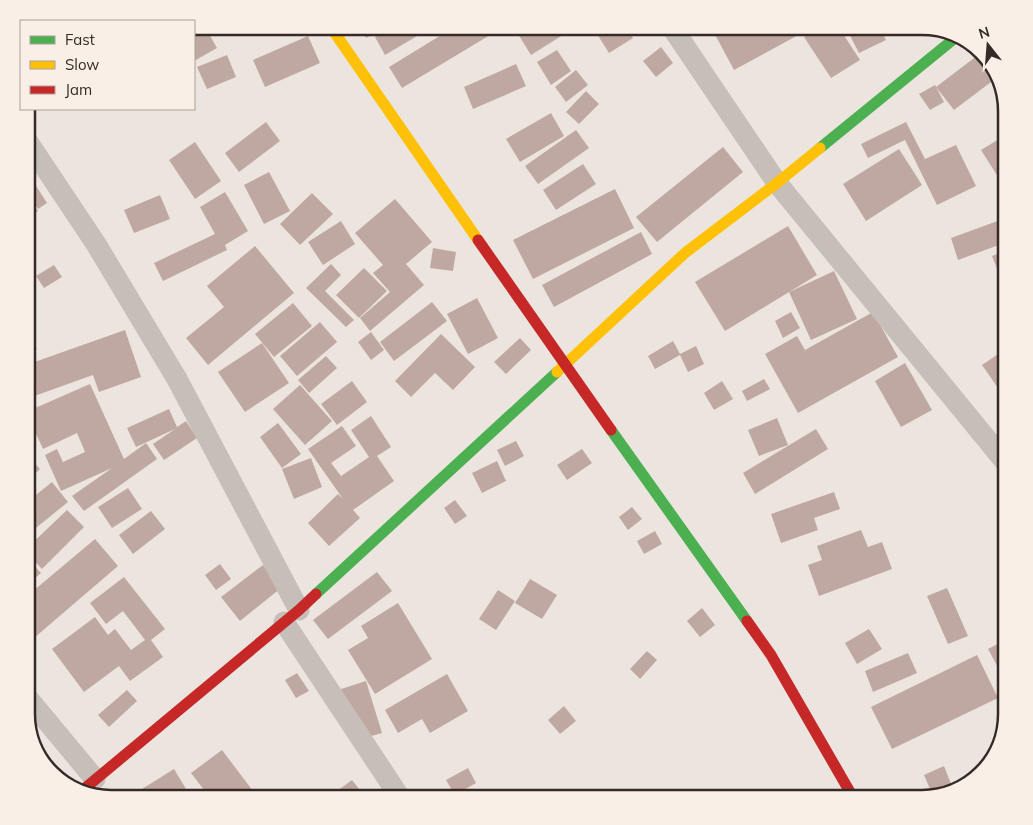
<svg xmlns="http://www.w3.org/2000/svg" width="1033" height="825" viewBox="0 0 1033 825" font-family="Mulish,sans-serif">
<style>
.building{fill:#bfa8a1}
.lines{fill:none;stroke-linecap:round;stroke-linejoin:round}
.street{stroke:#c5beb9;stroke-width:21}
.fast{stroke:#4caf50;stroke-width:11}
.slow{stroke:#ffc107;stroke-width:11}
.jam{stroke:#c62828;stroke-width:11}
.rim{fill:none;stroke:#352a27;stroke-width:2.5}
</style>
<rect width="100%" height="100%" fill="#ece5df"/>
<g class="building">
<polygon points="359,26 386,26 366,38"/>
<polygon points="394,26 434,26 385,55 375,37"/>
<polygon points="456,26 459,26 461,30 467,26 505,26 402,88 389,67"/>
<polygon points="513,26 573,26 574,28 531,55"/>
<polygon points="592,26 625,26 633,38 609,53"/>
<polygon points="717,26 815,26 734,70 712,29"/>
<polygon points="820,26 838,26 860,60 831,78 804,37"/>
<polygon points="845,26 879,26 886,40 859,53"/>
<polygon points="205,27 217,48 194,61 194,33"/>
<polygon points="308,36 320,63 265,87 253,60"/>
<polygon points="661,47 673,63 656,77 643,61"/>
<polygon points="557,50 571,71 551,85 537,62"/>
<polygon points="982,52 998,73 999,76 954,110 936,87"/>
<polygon points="227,55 236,77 207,89 197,67"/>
<polygon points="516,64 526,86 473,109 464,87"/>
<polygon points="576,70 588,85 566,102 555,87"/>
<polygon points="935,85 944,102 930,110 919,94"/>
<polygon points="586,91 599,104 579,124 566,112"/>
<polygon points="551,113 564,136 520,162 506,139"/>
<polygon points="266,122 280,141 239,172 225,153"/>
<polygon points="906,122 925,159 956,145 976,186 937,205 905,140 868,158 861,144"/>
<polygon points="576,130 589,148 538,184 525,166"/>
<polygon points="999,139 1004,147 1007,145 1007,191 981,150"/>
<polygon points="195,142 221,181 195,199 169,160"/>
<polygon points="723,147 743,172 657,242 636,217"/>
<polygon points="899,149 922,185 866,221 843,184"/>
<polygon points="583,164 596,184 556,210 543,190"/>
<polygon points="26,170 47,203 38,209 26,191"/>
<polygon points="269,172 290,211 264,224 244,185"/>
<polygon points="615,189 634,228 533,279 513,240"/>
<polygon points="225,192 248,231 225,245 227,250 163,281 154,263 215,234 200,207"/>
<polygon points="312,193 333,214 300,245 280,224"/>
<polygon points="160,195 170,219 134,233 124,210"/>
<polygon points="26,196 38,211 26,219"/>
<polygon points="395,199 432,242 406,264 424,285 370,331 360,318 390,292 373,273 383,265 355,233"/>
<polygon points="1003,219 1007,231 1007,242 958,260 951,238"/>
<polygon points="341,221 355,244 323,265 308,242"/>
<polygon points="788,226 817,275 725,331 695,282"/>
<polygon points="641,232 652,254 554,307 542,285"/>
<polygon points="255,246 294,293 208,365 186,338 224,307 207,286"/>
<polygon points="433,248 456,252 453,271 430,268"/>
<polygon points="1007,250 1007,276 1001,279 992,256"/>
<polygon points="331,264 341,275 325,291 354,320 346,327 306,288"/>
<polygon points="54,265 62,277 44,288 36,276"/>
<polygon points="364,268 387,291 359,318 336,295"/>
<polygon points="834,271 857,319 811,340 789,292"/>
<polygon points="477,298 498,338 468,354 447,314"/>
<polygon points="432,302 447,321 394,361 380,342"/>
<polygon points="293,303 312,326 274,357 255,334"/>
<polygon points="791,312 800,328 783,338 775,321"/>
<polygon points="873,312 898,357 798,413 765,354 797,336 805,350"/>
<polygon points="320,322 337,342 297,376 280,356"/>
<polygon points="125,330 141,377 99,392 93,375 26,399 26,365"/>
<polygon points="26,332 37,349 26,355"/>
<polygon points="371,332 384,350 371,360 358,342"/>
<polygon points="441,334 475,367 453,390 435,373 411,397 395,381"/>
<polygon points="520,338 531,350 506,374 494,362"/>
<polygon points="673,341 680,354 696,346 704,364 688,372 680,355 655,369 648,356"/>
<polygon points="262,343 289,383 245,412 218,372"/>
<polygon points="1007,348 1007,401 982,365"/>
<polygon points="326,356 337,368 309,393 298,380"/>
<polygon points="905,363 932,410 901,427 875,381"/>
<polygon points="764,379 770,389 747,401 742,391"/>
<polygon points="352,381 367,402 337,425 321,404"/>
<polygon points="722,381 733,399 714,410 704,393"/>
<polygon points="90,384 124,459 146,443 157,459 84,511 72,496 112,468 61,491 45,455 57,449 63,462 85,452 77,433 43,449 26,412"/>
<polygon points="300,385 332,421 305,445 273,409"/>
<polygon points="169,409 177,427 186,421 197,438 164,460 153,444 175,429 136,447 127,428"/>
<polygon points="371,416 391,447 377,456 394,481 353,510 360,518 329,546 308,523 338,494 343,499 308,449 342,426 356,446 331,463 341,476 369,457 351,430"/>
<polygon points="777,418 788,445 759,456 748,430"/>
<polygon points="278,423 301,454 282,468 260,437"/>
<polygon points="816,429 828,449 755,494 743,473"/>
<polygon points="516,441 524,456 505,466 497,450"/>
<polygon points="582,449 592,463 567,480 557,465"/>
<polygon points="26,454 40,469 26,482"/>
<polygon points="311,458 322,487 294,499 282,469"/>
<polygon points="497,461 506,481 482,493 472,473"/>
<polygon points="52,482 68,502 26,536 26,503"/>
<polygon points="128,488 142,509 112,528 98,507"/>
<polygon points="834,492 840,509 814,518 818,530 781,543 771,514"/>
<polygon points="455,500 467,516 455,524 444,508"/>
<polygon points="632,507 642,519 628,530 619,517"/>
<polygon points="67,510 84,527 42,569 26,552 26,549"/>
<polygon points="151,511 165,529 133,554 119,535"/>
<polygon points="861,530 868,547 882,542 892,569 819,596 808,565 822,560 817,546"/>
<polygon points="655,531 662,544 644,554 637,541"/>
<polygon points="95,539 118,566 34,638 26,629 26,597"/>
<polygon points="26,557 41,573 26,586"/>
<polygon points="220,564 231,579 216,590 205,575"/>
<polygon points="263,565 281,588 240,621 221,597"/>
<polygon points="377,572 392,591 328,639 313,620"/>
<polygon points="124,577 165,629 151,640 163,657 130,681 119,666 84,692 52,649 95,617 108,635 115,629 131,650 145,640 123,611 106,624 90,603"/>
<polygon points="530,579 557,595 542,619 515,603"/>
<polygon points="947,588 968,636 948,644 927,596"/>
<polygon points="498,590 515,601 496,630 479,619"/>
<polygon points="398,603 432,659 375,694 348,650 368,638 361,626"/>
<polygon points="702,608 715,625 700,637 687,621"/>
<polygon points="869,629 882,649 857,664 845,643"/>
<polygon points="1007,639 1007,684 988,649"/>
<polygon points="647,651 657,660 640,679 630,669"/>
<polygon points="908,653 917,673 873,692 865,671"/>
<polygon points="977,655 998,698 892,749 871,707"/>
<polygon points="297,673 309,691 296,698 285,680"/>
<polygon points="447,674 468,711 430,733 422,719 398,733 385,710"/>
<polygon points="366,681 382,733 354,741 338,690"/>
<polygon points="127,690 137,701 109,727 98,715"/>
<polygon points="564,706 576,721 560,734 548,720"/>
<polygon points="222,750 259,799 211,799 191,773"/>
<polygon points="944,766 953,789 942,794 933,796 924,775"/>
<polygon points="468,768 476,783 455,795 446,780"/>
<polygon points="174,769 189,794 182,799 126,799"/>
<polygon points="352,780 367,799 326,799"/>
<polygon points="768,790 772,799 746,799"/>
</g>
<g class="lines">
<g class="street">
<polyline points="671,26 777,183 1007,464"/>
<polyline points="26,139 96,244 177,379 299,610"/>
<polyline points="284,622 401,799"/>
<polyline points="26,696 95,779"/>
</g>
<g class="fast">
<polyline points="820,148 955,38"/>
<polyline points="611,430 747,621"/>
<polyline points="316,594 557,372"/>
</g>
<g class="slow">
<polyline points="330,26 478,240"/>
<polyline points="557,372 685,253 777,183 820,148"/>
</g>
<g class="jam">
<polyline points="478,240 611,430"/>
<polyline points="747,621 771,655 854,799"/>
<polyline points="84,789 299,610 316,594"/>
</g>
</g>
<path d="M0 0H1033V825H0ZM111 35H922A76 76 0 0 1 998 111V714A76 76 0 0 1 922 790H111A76 76 0 0 1 35 714V111A76 76 0 0 1 111 35Z" fill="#f9efe6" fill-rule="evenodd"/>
<path class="rim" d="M111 35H922A76 76 0 0 1 998 111V714A76 76 0 0 1 922 790H111A76 76 0 0 1 35 714V111A76 76 0 0 1 111 35Z"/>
<rect x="20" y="20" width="175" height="90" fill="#f9efe6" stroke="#aba09a"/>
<rect x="30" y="36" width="25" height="8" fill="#4caf50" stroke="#aba09a"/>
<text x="65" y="45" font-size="15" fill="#352a27">Fast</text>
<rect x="30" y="61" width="25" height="8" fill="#ffc107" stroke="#aba09a"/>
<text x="65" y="70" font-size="15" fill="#352a27">Slow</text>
<rect x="30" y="86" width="25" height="8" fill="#c62828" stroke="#aba09a"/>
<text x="65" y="95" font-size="15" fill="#352a27">Jam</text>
<g transform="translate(988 45) rotate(343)" stroke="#f9efe6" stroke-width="4" paint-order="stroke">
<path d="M0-4L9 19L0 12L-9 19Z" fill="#352a27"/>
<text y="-8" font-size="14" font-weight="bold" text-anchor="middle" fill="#352a27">N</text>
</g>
</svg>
